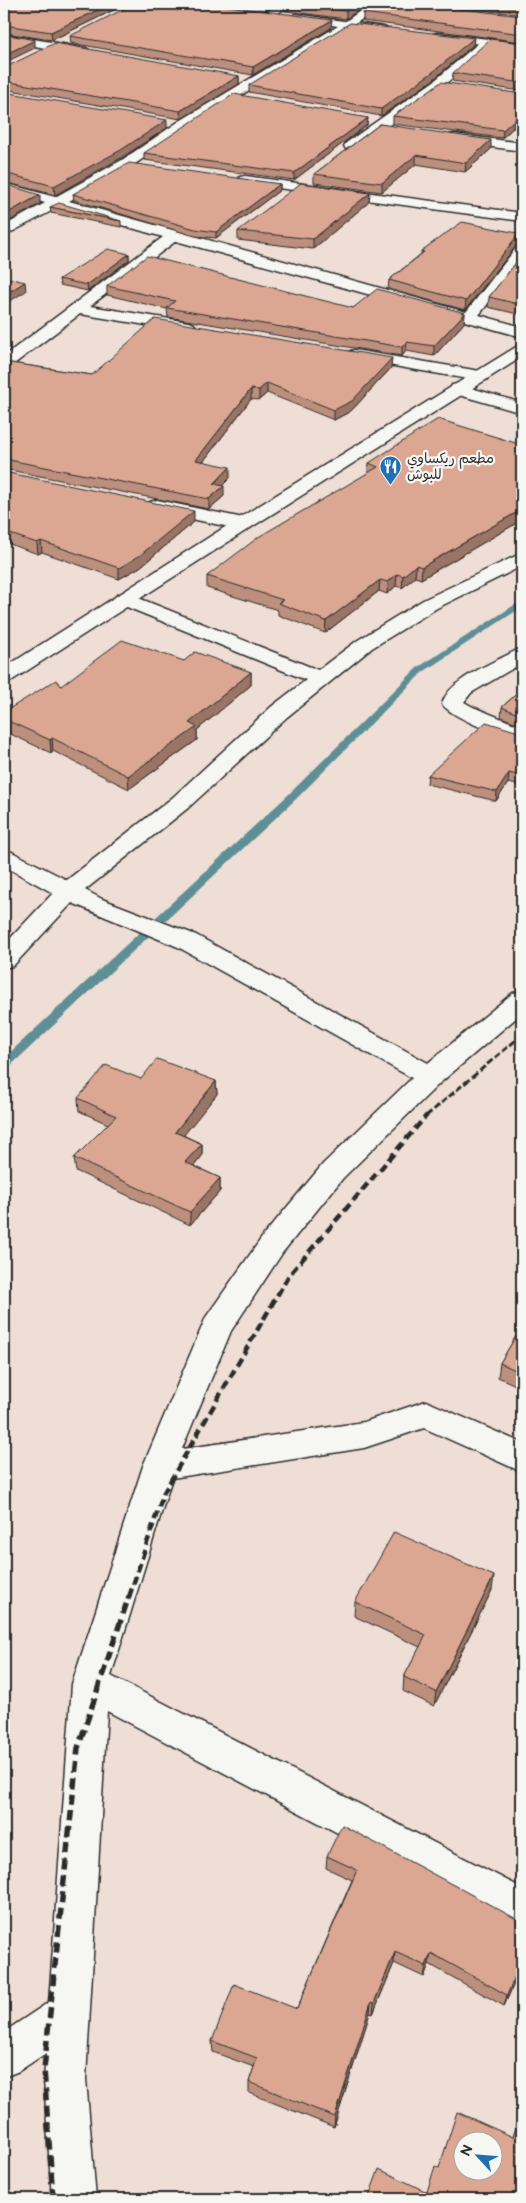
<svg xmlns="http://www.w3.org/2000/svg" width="526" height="2203" viewBox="0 0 526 2203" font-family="'Balsamiq Sans','Playpen Sans Arabic',sans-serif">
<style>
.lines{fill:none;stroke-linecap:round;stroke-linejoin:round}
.stream{fill:#5f8f96;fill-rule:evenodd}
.street-casing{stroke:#2b2b2b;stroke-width:3}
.secondary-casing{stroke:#2b2b2b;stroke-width:3}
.street{fill:#f6f6f2;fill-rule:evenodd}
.secondary{fill:#f6f6f2;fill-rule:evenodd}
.rail-far2{stroke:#2b2b2b;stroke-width:3;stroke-dasharray:7 3;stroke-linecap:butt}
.rail-far1{stroke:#2b2b2b;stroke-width:4.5;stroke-dasharray:9 4.5;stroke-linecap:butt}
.rail{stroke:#2b2b2b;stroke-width:5.5;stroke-dasharray:11 5.5;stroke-linecap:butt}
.wall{fill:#bd907e;stroke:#2b2b2b}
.shaded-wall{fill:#9a7566;stroke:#2b2b2b}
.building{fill:#dca792;stroke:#2b2b2b;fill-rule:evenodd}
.labels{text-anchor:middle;stroke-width:4.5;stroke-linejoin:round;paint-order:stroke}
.far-poi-label{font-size:14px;fill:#2b2b2b;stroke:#f6f6f2;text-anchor:start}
</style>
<rect width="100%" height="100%" fill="#eeded5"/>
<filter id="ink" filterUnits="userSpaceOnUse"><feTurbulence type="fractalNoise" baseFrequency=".02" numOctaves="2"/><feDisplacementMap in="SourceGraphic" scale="10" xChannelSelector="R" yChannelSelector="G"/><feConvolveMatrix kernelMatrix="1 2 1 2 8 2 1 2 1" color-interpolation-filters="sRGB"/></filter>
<g filter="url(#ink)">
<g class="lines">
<polygon class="stream" points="522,600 522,607 423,672 296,799 8,1068 4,1069 4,1058 288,795 417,668"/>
<defs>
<g id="street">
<polygon points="279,4 293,4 274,15 266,15 264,13"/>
<polygon points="370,4 383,4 351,27 188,128 132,166 69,201 466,312 517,247 522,246 522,260 479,315 522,327 522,337 176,241 90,306 188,322 194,324 196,327 194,330 188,332 80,314 10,367 4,369 4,356 163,237 59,207 4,236 4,226 45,203 4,191 4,183 55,197 122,160 178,122 343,23"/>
<polygon points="4,34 86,48 92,52 86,56 4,40"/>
<polygon points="486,39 490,40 492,42 490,44 442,87 356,149 346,149 344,146 346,143 434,81 482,40"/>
<polygon points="454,134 522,143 522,151 449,141 447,138 449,135"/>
<polygon points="245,176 522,213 522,221 240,183 238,180 240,177"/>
<polygon points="354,350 486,372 488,376 486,380 480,381 348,358 346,355 348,352"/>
<polygon points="458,384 522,403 522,413 452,393 450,389 452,385"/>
<polygon points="157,500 243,518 250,520 252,524 250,528 243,530 150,510 148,506 150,502"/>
<polygon points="522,553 522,566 437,608 372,648 287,717 188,808 85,890 102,899 196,935 428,1063 513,993 522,991 522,1013 440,1083 343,1178 283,1252 231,1331 182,1449 364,1422 426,1401 522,1443 522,1472 424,1428 364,1448 172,1478 111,1676 522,1888 522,1929 508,1923 107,1711 86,2079 96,2199 52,2199 44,2079 46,2053 19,2071 4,2077 4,2032 49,2002 72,1684 143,1466 206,1317 263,1236 323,1164 412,1078 178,947 72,903 13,966 4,968 4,945 53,893 4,866 4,850 12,852 67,880 172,798 271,707 306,680 117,603 114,599 117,595 124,593 131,595 318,670 358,640 423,600"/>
<path d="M522 649V663L471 693 464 702 473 707 522 727V742C505 738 452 718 442 704 449 679 493 663 515 651Z"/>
</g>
<g id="secondary">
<polygon points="296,14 384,27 390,30 384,33 292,19 290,17"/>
<polygon points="437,33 522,43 522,49 433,38 431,36 433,34"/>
<polygon points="522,345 522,357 250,528 11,681 4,683 4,668 236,520 516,347"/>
</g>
</defs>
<use href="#street" class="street-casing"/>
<use href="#secondary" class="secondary-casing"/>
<use href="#street" class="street"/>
<use href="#secondary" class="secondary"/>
<polyline class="rail-far2" points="426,1116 522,1035"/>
<polyline class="rail-far1" points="129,1597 164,1492 289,1275 427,1115"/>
<polyline class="rail" points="53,2199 44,2069 78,1748 129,1596"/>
</g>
<g class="wall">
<polygon points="4,4 126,4 52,40 4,33"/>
<polygon points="231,4 276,4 268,8"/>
<polygon points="285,4 367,4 346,19 285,11"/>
<polygon points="435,4 522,4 522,15"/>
<polygon points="363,13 522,16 522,42 363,21"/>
<polygon points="331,28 253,75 71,43 70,36"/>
<polygon points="522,43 522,91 452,81 453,73"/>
<polygon points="473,45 433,80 381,116 249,92 249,85"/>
<polygon points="4,68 239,76 239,84 181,119 4,89"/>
<polygon points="4,92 167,128 121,158 55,195 4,182"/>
<polygon points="522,94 522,130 513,128 502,138 393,124 393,116"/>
<polygon points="368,118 367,125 294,180 144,160 144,153"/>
<polygon points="380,124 491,149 465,172 416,164 382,192 314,183 314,174"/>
<polygon points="280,184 280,190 216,238 195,236 74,200 73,194"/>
<polygon points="370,193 369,202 313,249 238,240 238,231"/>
<polygon points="50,207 121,221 121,227 51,213"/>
<polygon points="522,234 522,245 517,245 465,310 388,289 389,280 421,254 421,251"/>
<polygon points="129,254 129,260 88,291 60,285 59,279"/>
<polygon points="522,255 522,315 488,307 489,297"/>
<polygon points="107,286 353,308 465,313 464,323 434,356 406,351 402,356 168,317 167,309 107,295"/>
<polygon points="4,362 92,375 391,368 351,411 334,420 267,393 259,400 251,399 203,462 230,478 222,486 224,496 209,509 4,469"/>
<polygon points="522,445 522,524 517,523 421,579 415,577 402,588 396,586 387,594 379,591 325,633 278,615 278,610 207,588 207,576 368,473 369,463"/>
<polygon points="4,472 194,522 140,567 119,579 42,552 38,554 4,542"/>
<polygon points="184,661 251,672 251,685 197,730 197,740 129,789 53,751 51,753 4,731 4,712 61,686"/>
<polygon points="522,689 522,725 501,717 502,707"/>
<polygon points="522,733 522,786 508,783 496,801 427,784 428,775"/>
<polygon points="141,1079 216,1081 217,1094 183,1135 202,1144 202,1156 194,1166 220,1178 220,1191 190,1225 76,1171 74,1158 108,1124 79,1111 78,1098"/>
<polygon points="522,1326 522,1388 498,1377 500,1363"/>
<polygon points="492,1590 434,1706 403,1691 404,1677 420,1647 354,1616 355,1602"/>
<polygon points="327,1856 522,1922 522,1966 504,2006 429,1964 424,1977 394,1963 373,2014 370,2013 334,2127 249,2093 249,2082 254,2067 213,2052 212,2041 297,2009 352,1880 326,1868"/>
<polygon points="522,2108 522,2199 519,2198 427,2192 439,2168 513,2137"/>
</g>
<g class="shaded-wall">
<polygon points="111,4 126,4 52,40 51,32"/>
<polygon points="268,4 276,4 268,8"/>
<polygon points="357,4 367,4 346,19 346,11"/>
<polygon points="332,20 331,28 253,75 253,67"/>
<polygon points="474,38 473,45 433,80 381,116 381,109"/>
<polygon points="35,40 35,48 4,63 4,55"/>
<polygon points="239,76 239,84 181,119 180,111"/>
<polygon points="368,118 367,125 294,180 294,173"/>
<polygon points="167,120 167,128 121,158 55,195 54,186"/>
<polygon points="514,120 513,128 502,138 503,130"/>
<polygon points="491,140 491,149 465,172 466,163"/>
<polygon points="416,155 416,164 382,192 382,183"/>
<polygon points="280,184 280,190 216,238 216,232"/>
<polygon points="370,193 369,202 313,249 313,239"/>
<polygon points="40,195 40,204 4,224 4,215"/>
<polygon points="522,235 522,244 517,245 465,310 466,301 517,236"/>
<polygon points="129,254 129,260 88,291 87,285"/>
<polygon points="25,282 26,291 4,305 4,295"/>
<polygon points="465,313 464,323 434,356 434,346"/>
<polygon points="407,342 406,351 402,356 402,347"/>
<polygon points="392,358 391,368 351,411 334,420 334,410"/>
<polygon points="267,383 267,393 259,400 259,390"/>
<polygon points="251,389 251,399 196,471 196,460"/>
<polygon points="230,467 230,478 214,494 214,484"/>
<polygon points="224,486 224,496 209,509 209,499"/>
<polygon points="194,511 194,522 140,567 119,579 119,568"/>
<polygon points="519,511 517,523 421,579 422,567"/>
<polygon points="41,541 42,552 38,554 37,543"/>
<polygon points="416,565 415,577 402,588 403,576"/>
<polygon points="397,574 396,586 387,594 388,582"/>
<polygon points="380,580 379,591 325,633 326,621"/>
<polygon points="251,672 251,685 197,730 197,740 129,789 128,776 189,723"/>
<polygon points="52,738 53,751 51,753 50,740"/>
<polygon points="509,773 508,783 496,801 497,792"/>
<polygon points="216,1081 217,1094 176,1145 175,1132"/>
<polygon points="202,1144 202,1156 186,1175 185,1162"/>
<polygon points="220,1178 220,1191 190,1225 190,1212"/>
<polygon points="494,1576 492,1590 434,1706 436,1692"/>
<polygon points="395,1952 394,1963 373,2014 374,2003"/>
<polygon points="431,1953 429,1964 424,1977 426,1966"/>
<polygon points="522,1961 522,1966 504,2006 507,1995"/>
<polygon points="371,2002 370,2013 334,2127 335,2117"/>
</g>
<g class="building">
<polygon points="4,4 111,4 51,32 4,25"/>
<polygon points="134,4 212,4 332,20 253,67 70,36"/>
<polygon points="288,4 357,4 346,11"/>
<polygon points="376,4 415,4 522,16 522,34 363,13"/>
<polygon points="495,4 522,4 522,7"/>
<polygon points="350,23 474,38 433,72 381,109 249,85"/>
<polygon points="4,34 35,40 4,55"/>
<polygon points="490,39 522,43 522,83 453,73"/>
<polygon points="55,43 239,76 180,111 4,81 4,68"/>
<polygon points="441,82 522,94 522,121 514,120 503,130 393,116"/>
<polygon points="4,92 167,120 121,150 54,186 4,173"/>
<polygon points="234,94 368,118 294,173 144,153"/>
<polygon points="380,124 491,140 466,163 416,155 382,183 314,174"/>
<polygon points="129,163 280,184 216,232 195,229 73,194"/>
<polygon points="301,183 370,193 313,239 238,231"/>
<polygon points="4,184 40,195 4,215"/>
<polygon points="59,203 121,221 50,207"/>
<polygon points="462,222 522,234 522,235 517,236 466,301 389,280 424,252 421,251"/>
<polygon points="108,249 129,254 87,285 59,279"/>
<polygon points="522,255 522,305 489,297"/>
<polygon points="147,256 353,308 377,289 465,313 434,346 407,342 402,347 167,308 175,301 107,286"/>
<polygon points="4,277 25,282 4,295"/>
<polygon points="155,319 392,358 352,401 334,410 267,383 259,390 251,389 196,460 230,467 214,484 224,486 209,499 4,459 4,362 92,375"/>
<polygon points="438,419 522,445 522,512 519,511 422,567 416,565 403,576 397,574 388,582 380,580 326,621 278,603 283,600 207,576 260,536 378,467 369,463"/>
<polygon points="4,472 194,511 139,556 119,568 41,541 37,543 4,532"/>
<polygon points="122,640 184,661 195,652 251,672 189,723 197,727 128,776 52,738 50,740 4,719 4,712 56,680 61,686"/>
<polygon points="522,689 522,716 502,707"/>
<polygon points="486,722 522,733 522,776 509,773 497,792 428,775"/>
<polygon points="157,1059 216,1081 175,1132 202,1144 185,1162 220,1178 190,1212 74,1158 116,1116 78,1098 106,1065 141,1079"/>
<polygon points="522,1326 522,1373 500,1363"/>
<polygon points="394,1532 494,1576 436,1692 404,1677 426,1635 355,1602"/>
<polygon points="342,1825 522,1922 522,1961 507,1995 431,1953 426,1966 395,1952 374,2003 371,2002 335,2117 249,2082 257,2058 212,2041 234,1984 297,2009 357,1870 327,1856"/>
<path d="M522 2108V2189L519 2199H368L379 2169 427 2192 435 2166 439 2168 457 2112 513 2137ZM464 2140H494V2170H464Z"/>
</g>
</g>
<defs>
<symbol id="restaurant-pin" viewBox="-11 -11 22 30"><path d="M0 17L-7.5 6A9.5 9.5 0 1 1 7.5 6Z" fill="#1f6fb2" stroke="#f6f6f2"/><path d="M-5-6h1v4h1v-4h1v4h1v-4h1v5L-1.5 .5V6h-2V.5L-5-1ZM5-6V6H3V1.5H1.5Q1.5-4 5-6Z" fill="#fff"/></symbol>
</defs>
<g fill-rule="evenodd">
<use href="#restaurant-pin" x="378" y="454" width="25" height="34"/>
</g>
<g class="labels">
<g class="far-poi-label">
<text x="407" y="463">مطعم ريكساوي<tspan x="407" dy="16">للبوش</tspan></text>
</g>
</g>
<rect width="526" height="2203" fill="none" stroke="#f6f6f2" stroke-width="20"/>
<rect x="10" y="10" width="506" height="2183" fill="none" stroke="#2b2b2b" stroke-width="2" filter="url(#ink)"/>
<g transform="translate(478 2156) rotate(296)"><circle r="24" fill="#f6f6f2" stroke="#a5a5a2"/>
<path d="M0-4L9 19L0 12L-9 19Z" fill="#1f6fb2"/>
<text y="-8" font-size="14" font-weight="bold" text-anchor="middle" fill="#2b2b2b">N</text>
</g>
</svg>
